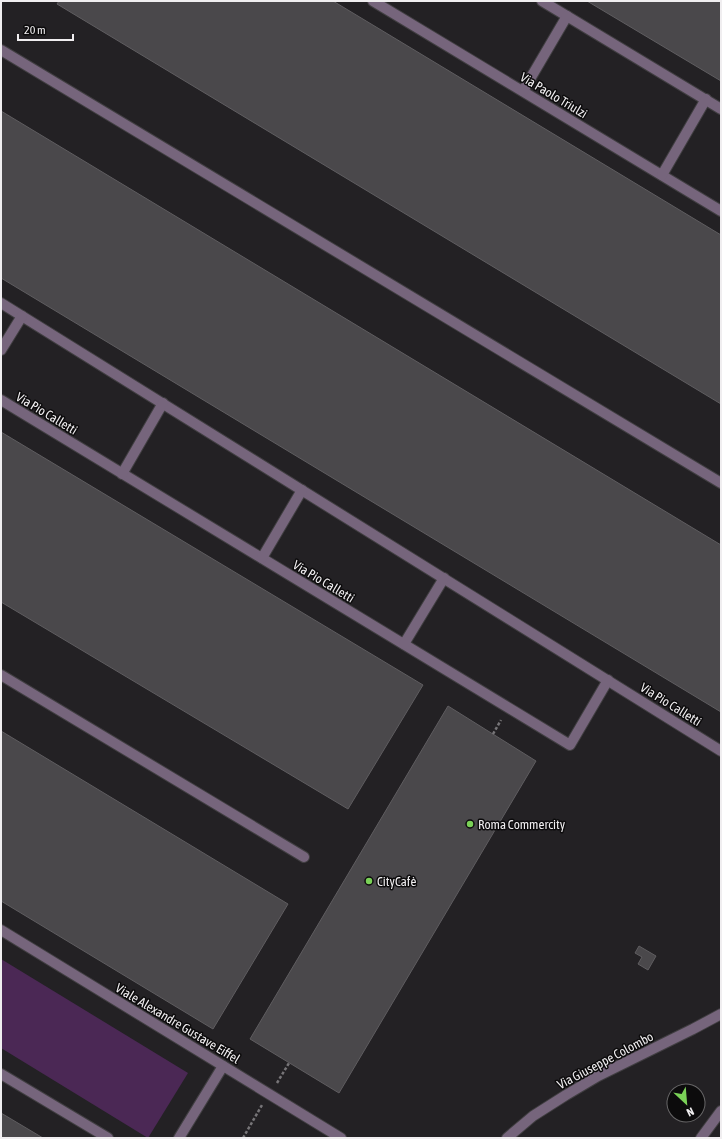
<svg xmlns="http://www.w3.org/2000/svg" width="722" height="1139" viewBox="0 0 722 1139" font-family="'Asap Condensed',sans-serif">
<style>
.green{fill:#4b2855}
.building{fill:#4a484b;stroke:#5f5d60}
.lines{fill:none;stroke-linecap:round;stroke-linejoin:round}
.minor-casing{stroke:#403e41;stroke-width:12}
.path{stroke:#777578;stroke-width:2.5;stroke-dasharray:3 2;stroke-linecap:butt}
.minor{stroke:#76657c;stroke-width:10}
.poi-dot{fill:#7ad157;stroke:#0c0b0c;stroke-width:1.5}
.labels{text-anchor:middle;stroke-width:3;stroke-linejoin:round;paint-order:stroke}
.street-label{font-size:13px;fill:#f0eef0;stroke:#0c0b0c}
.poi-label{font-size:13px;fill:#f0eef0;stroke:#0c0b0c;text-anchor:start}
</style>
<rect width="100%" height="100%" fill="#232124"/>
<polygon class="green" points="1,959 188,1073 148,1138 1,1048"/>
<g class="building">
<polygon points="59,1 333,1 721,235 721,404 57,4"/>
<polygon points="587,1 721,1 721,81"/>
<polygon points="1,111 721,545 721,712 1,278"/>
<polygon points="1,432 423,685 348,809 1,602"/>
<polygon points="448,706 536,761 339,1093 250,1039"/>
<polygon points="1,731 288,904 213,1029 1,901"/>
<polygon points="639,946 656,956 648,970 638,964 642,957 635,953"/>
<polygon points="1,1113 43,1138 1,1138"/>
</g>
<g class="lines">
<defs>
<g id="minor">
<polyline points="373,1 721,211"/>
<polyline points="542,1 721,109"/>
<polyline points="1,50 721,483"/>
<polyline points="523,91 567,16"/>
<polyline points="662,175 706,99"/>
<polyline points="1,303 721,751"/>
<polyline points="1,350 22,316"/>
<polyline points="1,400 570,745 608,680"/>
<polyline points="122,474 163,403"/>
<polyline points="262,558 302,490"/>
<polyline points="404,644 444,578"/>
<polyline points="1,675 304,857"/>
<polyline points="1,930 341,1138"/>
<polyline points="1,1074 108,1138"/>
<polyline points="179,1138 223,1066"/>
<polyline points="507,1138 533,1116 566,1095 598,1076 693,1029 721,1014"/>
<polyline points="701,1138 721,1111"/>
</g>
</defs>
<use href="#minor" class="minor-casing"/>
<g class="path">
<polyline points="493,734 501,720"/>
<polyline points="277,1083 289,1063"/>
<polyline points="243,1138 262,1105"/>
</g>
<use href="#minor" class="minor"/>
</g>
<g class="poi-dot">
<circle cx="470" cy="824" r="4"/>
<circle cx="369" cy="881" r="4"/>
</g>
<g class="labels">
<g class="street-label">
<text transform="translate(554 95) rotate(31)" y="5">Via Paolo Triulzi</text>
<text transform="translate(47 413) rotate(31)" y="5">Via Pio Calletti</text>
<text transform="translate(324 581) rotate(31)" y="5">Via Pio Calletti</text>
<text transform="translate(671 704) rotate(32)" y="5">Via Pio Calletti</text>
<text transform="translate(178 1023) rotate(31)" y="5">Viale Alexandre Gustave Eiffel</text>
<text transform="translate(605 1060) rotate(-28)" y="5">Via Giuseppe Colombo</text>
</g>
<g class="poi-label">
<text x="478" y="829">Roma Commercity</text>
<text x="377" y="886">CityCafè</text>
</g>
</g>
<rect width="722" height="1139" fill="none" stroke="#f0eef0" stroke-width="4"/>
<g transform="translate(686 1103) rotate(154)"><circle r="19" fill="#0c0b0c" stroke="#676667"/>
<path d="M0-3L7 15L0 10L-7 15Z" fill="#7ad157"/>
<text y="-6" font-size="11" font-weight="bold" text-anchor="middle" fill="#f0eef0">N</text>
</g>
<path d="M18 34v6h55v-6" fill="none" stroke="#f0eef0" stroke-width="2"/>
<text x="24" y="34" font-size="12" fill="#f0eef0" stroke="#0c0b0c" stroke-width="3" paint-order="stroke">20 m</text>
</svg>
